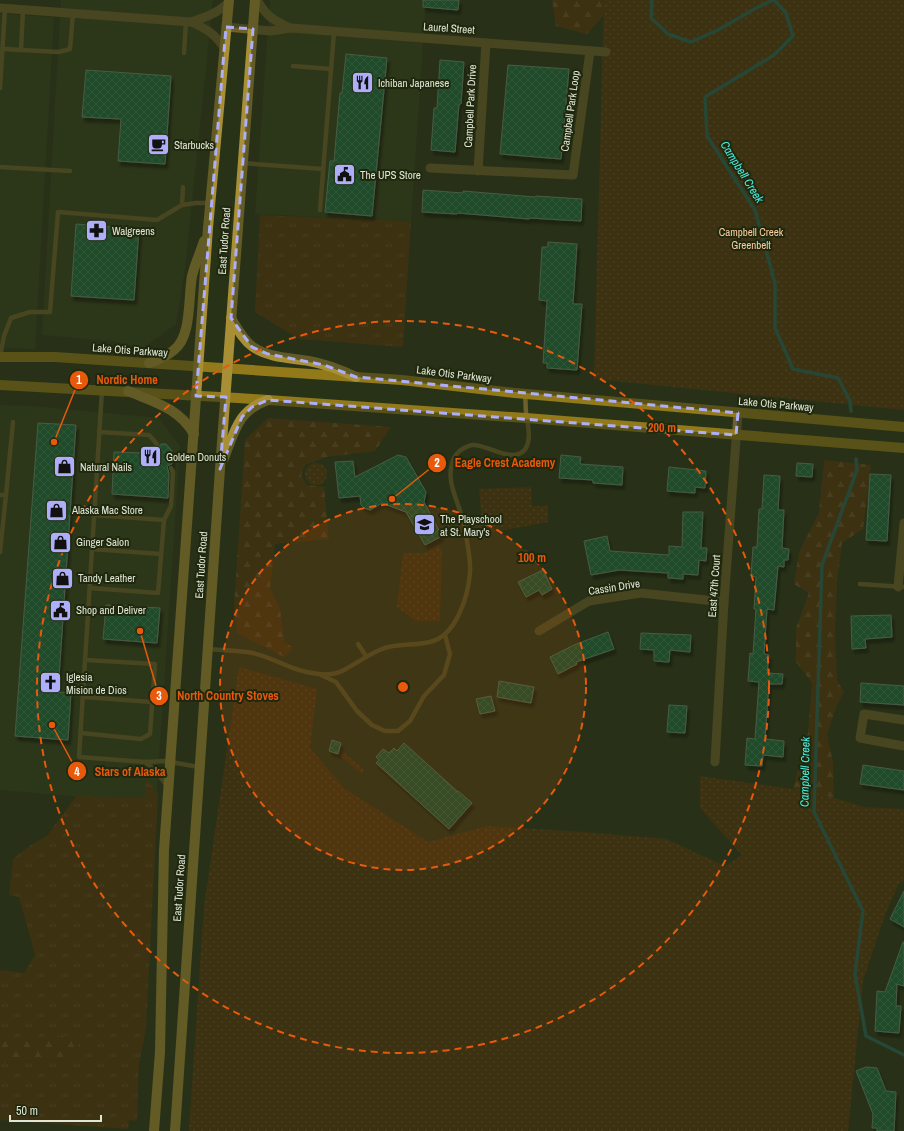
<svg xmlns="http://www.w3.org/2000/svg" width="904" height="1131" viewBox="0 0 904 1131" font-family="'Archivo Narrow',sans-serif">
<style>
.built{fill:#323c1b}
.grass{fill:url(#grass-tufts)}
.forest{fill:url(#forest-firs)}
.park{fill:url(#park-dots)}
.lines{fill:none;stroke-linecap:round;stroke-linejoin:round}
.stream{stroke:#25615c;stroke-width:3.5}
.building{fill:url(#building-cross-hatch);stroke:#6f8e7a;filter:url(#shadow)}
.service{stroke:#6e5f2b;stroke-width:4.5}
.minor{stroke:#6e5f2b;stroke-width:9}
.secondary{stroke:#92791a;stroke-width:10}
.primary{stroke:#a88f36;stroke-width:10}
.marked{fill:none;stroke:#adaffb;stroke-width:3;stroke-dasharray:8 5;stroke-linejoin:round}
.ring{fill:none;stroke:#e8590c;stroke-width:2;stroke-dasharray:7 5}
.labels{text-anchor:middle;stroke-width:4;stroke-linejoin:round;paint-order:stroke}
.street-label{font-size:11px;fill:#e0e6d6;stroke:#1f280d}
.poi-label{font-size:11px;fill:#e0e6d6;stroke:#1f280d;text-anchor:start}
.park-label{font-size:11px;fill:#fdcba0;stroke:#1f280d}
.water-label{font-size:12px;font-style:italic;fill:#48ede1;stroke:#1f280d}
.centre{fill:#e8590c;stroke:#1f280d;stroke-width:2}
.ring-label{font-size:12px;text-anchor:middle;font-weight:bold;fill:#e8590c;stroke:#1f280d;stroke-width:4;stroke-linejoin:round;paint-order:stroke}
.leader{fill:none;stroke:#e8590c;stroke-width:1.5}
.callout-dot{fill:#e8590c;stroke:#1f280d;stroke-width:1.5}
.mark-label{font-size:12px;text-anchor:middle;font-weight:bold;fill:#fff}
.callout-label{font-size:12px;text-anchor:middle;font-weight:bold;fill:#e8590c;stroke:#1f280d;stroke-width:4;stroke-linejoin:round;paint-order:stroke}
</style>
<defs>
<pattern id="grass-tufts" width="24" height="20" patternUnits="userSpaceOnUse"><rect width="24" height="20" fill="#563109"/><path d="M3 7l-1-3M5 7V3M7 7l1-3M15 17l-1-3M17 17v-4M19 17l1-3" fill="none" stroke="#6e4f2c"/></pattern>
<pattern id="forest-firs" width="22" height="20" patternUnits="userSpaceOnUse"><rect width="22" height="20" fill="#563109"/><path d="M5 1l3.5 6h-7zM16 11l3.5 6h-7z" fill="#6e4f2c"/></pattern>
<pattern id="park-dots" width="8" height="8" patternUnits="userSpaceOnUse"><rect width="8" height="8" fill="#563109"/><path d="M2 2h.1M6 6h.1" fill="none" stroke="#6e4f2c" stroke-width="1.8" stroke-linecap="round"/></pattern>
<pattern id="building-cross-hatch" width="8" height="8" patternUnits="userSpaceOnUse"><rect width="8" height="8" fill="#166b41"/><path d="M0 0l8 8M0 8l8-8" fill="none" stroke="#38805c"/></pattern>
<filter id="shadow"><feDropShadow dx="2.5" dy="4.5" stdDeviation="1" flood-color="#0009"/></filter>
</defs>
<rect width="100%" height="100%" fill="#283217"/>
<g class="built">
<polygon points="61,0 213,0 185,269 176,324 143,348 112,341 42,335"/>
<polygon points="270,0 426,0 411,221 255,214"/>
<polygon points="0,14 54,17 35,349 0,348"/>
<polygon points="0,405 31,406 159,418 180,446 156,803 0,790"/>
</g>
<g class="grass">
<polygon points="260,215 411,221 403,347 299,339 255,312"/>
<polygon points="145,776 158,795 146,1028 139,1065 137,1121 129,1120 128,1129 0,1120 0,1062 63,1059 79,1035 37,1039 0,1039 0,970 24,973 35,955 19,897 9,895 13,859 28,847 47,836 76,796 145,798"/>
</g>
<g class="forest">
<polygon points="552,0 617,0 587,34 556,26"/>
<polygon points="268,418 391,427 375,451 326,457 305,465 301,475 307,485 324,487 329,539 275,544 270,588 280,609 284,641 293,648 284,657 237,633 234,607 245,440"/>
<polygon points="824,460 871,465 863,529 842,543 837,582 835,632 837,681 844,691 836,708 827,734 833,762 834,798 793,789 808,733 812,683 796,662 796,628 809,593 794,584 799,552 819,513"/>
<polygon points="79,1034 79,1053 63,1059 0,1062 0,1039 37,1039"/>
</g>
<g class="park">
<polygon points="604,0 904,0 904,410 594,379"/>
<circle cx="316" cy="474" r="11"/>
<polygon points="531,487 532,506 548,506 548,522 483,534 479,489"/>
<polygon points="439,545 442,549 440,621 416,621 397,607 403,553 426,553"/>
<polygon points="239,667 317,689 310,748 345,789 428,842 487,826 584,832 666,839 725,866 742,855 700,808 700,776 793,789 825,795 864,807 904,809 904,880 898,885 886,912 863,980 848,1131 189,1131 204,906"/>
<polygon points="342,751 364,770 362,774 339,755"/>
</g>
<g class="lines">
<g class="stream">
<polyline points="652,0 651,18 668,34 691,42 718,30 756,8 773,0"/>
<polyline points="774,0 786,13 793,36 774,55 705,97 707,136 755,210 775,283 775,328 793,369 838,378 850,401 851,411"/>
<polyline points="856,459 857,470 822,565 814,812 863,911 855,974 866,1036 904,1055"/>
</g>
</g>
<g class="building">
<polygon points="423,0 459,0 458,10 423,7"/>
<polygon points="346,54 387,58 372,216 325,212 330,161 334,161 340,93 342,93"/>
<polygon points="440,60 464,62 461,104 459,104 455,152 431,150 434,108 437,108"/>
<polygon points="508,65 569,69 561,159 500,154"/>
<polygon points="86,70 171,76 165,164 118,161 121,119 82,117"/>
<polygon points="423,190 463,193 463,191 535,197 536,196 582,199 581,221 529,218 529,219 458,213 457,214 422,212"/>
<polygon points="76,224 139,229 134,300 71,296"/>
<polygon points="548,242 577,244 573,304 582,304 577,370 547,368 547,363 543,363 547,301 539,300 542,247 548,247"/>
<polygon points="38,423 76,425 58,692 71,693 68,740 15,736"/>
<polygon points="161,444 166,444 172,451 172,464 169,465 167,467 169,473 168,498 112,494 114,452 145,453 154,446 159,447"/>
<polygon points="398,455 406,457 426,492 424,502 442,536 425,545 406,512 382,503 370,510 364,508 361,505 360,496 339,498 335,462 353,461 355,477"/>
<polygon points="561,455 581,457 580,464 623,467 622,485 593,483 593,480 559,478"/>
<polygon points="797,463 813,464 812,477 796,476"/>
<polygon points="669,467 706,471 705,488 695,487 695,493 667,491"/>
<polygon points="870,474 891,475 887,541 866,540"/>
<polygon points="764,475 780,476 778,510 784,510 782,548 789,549 788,560 784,560 784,567 778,566 774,610 767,609 764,654 769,655 767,673 783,674 782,684 769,684 765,739 784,741 783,757 763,755 762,766 745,765 747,738 755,739 759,682 748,681 750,653 753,654 756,609 754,609 756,577 751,576 753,547 757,547 759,509 762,509"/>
<polygon points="683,512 703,512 701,548 707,548 706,561 699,560 698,575 683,574 683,579 668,578 668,573 619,570 591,575 584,541 607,536 610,551 669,555 669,546 682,547"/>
<polygon points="543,570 552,589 542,595 539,590 526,597 518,582"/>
<polygon points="106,605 160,608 157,643 103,639"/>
<polygon points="891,615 892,637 865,639 866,648 852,649 851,616"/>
<polygon points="608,632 614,649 576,662 577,664 558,674 550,657 574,645"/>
<polygon points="641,633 691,635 690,652 670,650 669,662 654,661 654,650 640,649"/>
<polygon points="499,681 534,687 531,703 497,697"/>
<polygon points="861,683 904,686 904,705 860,702"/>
<polygon points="491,696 495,711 480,714 476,699"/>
<polygon points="669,705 687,706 685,733 667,732"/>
<polygon points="332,740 341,743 338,754 329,751"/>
<polygon points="404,743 458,792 458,791 472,803 449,829 376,763 379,760 376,757 383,749 389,753 394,748 397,751"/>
<polygon points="863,765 904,771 904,790 860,784"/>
<polygon points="904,891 904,927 890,919"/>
<polygon points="903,942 904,942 904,986 897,984 896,1006 901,1006 899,1033 875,1031 877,991 885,992"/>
<polygon points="866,1067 877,1068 886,1091 896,1092 894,1131 877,1131 877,1128 872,1128 873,1114 856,1071"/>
</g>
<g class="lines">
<g class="service">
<polyline points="3,49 59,52 70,49 73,13"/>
<polyline points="21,50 23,10"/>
<polyline points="184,53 186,21"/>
<polyline points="293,66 331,69"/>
<polyline points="0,88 5,8"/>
<polyline points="242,163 323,169"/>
<polyline points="0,167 70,171"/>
<polyline points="182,205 183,187"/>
<polyline points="320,210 334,32"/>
<polyline points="0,357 4,336 11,318 30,312 50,312 58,212 157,220 182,205 196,203 211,203"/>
<polyline points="102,390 79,757 145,762 165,761 199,767"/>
<polyline points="99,432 149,435 157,444"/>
<polyline points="0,495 6,495 0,552"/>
<polyline points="6,495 13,422"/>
<polyline points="164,520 171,506 173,472 171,468"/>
<polyline points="92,549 161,554"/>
<polyline points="860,584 904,587"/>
<polyline points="90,588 158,593 164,520 94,515"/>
<polyline points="358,644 366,656"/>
<path d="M207 649C222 650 238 650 253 653 275 658 293 672 319 674 325 675 337 674 342 671 356 664 367 655 382 649 397 643 414 646 430 642 456 636 468 597 470 573 471 558 465 528 461 514 456 497 447 481 452 464 454 456 457 452 464 448 467 447 470 445 472 445 486 443 515 466 526 448 531 439 528 427 527 418 525 411 526 402 525 394"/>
<polyline points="321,675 336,682 357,711 372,725 385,731 398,731 410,721 424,696 444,675 450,654 445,635"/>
<polyline points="84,697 152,702"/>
<polyline points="81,733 141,739 150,734 155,664 86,660"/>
<polyline points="145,762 155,770 167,786"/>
</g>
<g class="minor">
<path d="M257 0C266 16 273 20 290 28"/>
<path d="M0 8 191 22C207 29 215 34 225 49"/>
<path d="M191 22C206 17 218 13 229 2"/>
<polyline points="226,27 271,31 291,28 606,52"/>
<polyline points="430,168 573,175 590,51"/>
<polyline points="478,171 486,43"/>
<polyline points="898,587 904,523"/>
<polyline points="539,631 589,601 641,593 724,602"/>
<polyline points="904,720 864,714 860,738 904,746"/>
<polyline points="715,762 724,602 738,413"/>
</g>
<g class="secondary">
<polyline points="0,357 55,357 402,380 515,393 904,427"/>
<polyline points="0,385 238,398 526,418 904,448"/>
</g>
<g class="primary">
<path d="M231 318C237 328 243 340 253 347 269 358 291 358 309 361 326 364 341 370 356 377"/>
<path d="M149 363C158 360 167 356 174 350 192 336 188 298 192 276 195 264 200 253 204 241"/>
<path d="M128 391C154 402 179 408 194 434"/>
<path d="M224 458C235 431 238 410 268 400"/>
<polyline points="154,1131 160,1052 164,850 208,228 229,0"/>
<polyline points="175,1131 220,469 255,0"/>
</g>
</g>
<path d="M0 0H904V1131H0ZM226 27 253 29 231 318 252 347 268 354 324 365 356 377 738 413 736 435 268 400 252 407 242 417 220 469 226 397 196 396Z" fill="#283217" fill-opacity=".55" fill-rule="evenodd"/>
<path class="marked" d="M226 27 253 29 231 318 252 347 268 354 324 365 356 377 738 413 736 435 268 400 252 407 242 417 220 469 226 397 196 396Z"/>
<circle cx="403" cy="687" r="183" fill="#e8590c" fill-opacity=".12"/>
<g class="ring">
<circle cx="403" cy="687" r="183"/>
<circle cx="403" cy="687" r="366"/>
</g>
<defs>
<symbol id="restaurant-square" viewBox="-11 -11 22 22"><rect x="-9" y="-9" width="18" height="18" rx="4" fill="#adaffb" stroke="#1f280d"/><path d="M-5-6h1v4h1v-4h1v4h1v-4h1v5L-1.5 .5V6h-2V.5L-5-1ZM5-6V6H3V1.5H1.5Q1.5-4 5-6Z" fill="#111"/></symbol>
<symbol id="cafe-square" viewBox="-11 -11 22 22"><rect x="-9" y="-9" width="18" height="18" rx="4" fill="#adaffb" stroke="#1f280d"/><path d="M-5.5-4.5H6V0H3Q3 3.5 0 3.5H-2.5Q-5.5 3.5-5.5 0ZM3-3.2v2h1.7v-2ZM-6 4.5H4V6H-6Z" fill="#111"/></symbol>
<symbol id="civic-square" viewBox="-11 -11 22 22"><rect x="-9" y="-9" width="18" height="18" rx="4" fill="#adaffb" stroke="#1f280d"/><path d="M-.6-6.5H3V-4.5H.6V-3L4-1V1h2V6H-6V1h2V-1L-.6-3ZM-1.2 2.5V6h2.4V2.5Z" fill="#111"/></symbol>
<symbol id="pharmacy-square" viewBox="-11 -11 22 22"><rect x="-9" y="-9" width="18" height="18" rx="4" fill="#adaffb" stroke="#1f280d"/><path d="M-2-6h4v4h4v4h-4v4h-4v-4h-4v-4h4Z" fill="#111"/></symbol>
<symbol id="shop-square" viewBox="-11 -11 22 22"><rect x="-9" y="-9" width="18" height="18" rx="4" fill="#adaffb" stroke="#1f280d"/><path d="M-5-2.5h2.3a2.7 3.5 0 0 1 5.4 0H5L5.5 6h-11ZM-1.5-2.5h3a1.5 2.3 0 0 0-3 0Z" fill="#111"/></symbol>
<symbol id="school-square" viewBox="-11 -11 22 22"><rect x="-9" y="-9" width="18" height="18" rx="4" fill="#adaffb" stroke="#1f280d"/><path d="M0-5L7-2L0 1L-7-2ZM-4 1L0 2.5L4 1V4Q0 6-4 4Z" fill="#111"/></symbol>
<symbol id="church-square" viewBox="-11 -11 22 22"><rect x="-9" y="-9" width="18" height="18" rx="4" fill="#adaffb" stroke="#1f280d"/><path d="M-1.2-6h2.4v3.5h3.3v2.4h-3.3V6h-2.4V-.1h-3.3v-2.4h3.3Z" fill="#111"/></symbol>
</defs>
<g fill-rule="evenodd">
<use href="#restaurant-square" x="350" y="70" width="25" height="25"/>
<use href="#cafe-square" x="146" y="132" width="25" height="25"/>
<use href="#civic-square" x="332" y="162" width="25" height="25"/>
<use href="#pharmacy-square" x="84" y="218" width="25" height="25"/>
<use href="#restaurant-square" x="138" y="444" width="25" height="25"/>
<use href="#shop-square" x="52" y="454" width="25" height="25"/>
<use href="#shop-square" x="44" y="498" width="25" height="25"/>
<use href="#school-square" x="412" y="512" width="25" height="25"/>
<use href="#shop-square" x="48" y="530" width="25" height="25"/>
<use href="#shop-square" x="50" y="566" width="25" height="25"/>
<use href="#civic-square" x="48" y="598" width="25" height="25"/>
<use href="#church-square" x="38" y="670" width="25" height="25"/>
</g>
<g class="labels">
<g class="street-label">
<text transform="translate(449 28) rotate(4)" y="4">Laurel Street</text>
<text transform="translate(470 106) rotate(-87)" y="4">Campbell Park Drive</text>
<text transform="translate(570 111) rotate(-82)" y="4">Campbell Park Loop</text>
<text transform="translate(224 241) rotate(-86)" y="4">East Tudor Road</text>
<text transform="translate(130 350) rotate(4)" y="4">Lake Otis Parkway</text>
<text transform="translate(454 374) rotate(7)" y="4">Lake Otis Parkway</text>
<text transform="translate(776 404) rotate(5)" y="4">Lake Otis Parkway</text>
<text transform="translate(201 565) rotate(-86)" y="4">East Tudor Road</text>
<text transform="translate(714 586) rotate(-86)" y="4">East 47th Court</text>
<text transform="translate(614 587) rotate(-9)" y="4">Cassin Drive</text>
<text transform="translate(179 888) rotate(-86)" y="4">East Tudor Road</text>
</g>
<g class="poi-label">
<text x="378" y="87">Ichiban Japanese</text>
<text x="174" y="149">Starbucks</text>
<text x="360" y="179">The UPS Store</text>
<text x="112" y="235">Walgreens</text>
<text x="166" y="461">Golden Donuts</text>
<text x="80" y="471">Natural Nails</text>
<text x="72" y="514">Alaska Mac Store</text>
<text x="440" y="523">The Playschool<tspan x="440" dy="13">at St. Mary's</tspan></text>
<text x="76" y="546">Ginger Salon</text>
<text x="78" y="582">Tandy Leather</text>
<text x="76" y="614">Shop and Deliver</text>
<text x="66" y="681">Iglesia<tspan x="66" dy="13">Mision de Dios</tspan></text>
</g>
<g class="park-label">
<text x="751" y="236">Campbell Creek<tspan x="751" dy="13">Greenbelt</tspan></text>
</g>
<g class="water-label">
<text transform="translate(742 172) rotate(58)" y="4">Campbell Creek</text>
<text transform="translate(805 772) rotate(-89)" y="4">Campbell Creek</text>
</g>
</g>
<circle cx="403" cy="687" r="6" class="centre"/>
<g class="ring-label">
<text x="662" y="432">200 m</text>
<text x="532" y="562">100 m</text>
</g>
<path class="leader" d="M54 442L79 380M392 499L437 463M140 631L159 696M52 725L77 771"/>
<g class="callout-dot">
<circle cx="54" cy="442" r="4"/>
<circle cx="392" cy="499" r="4"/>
<circle cx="140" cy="631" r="4"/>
<circle cx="52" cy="725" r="4"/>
<circle cx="79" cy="380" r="10"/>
<circle cx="437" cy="463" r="10"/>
<circle cx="159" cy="696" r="10"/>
<circle cx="77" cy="771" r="10"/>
</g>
<g class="mark-label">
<text x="79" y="384">1</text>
<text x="437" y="467">2</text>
<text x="159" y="700">3</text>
<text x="77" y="776">4</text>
</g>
<g class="callout-label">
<text x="127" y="384">Nordic Home</text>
<text x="505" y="467">Eagle Crest Academy</text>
<text x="228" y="700">North Country Stoves</text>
<text x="130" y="776">Stars of Alaska</text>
</g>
<path d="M10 1115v6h91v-6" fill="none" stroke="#e0e6d6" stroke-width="2"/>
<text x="16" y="1115" font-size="12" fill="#e0e6d6" stroke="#1f280d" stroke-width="3" paint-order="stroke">50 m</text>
</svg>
